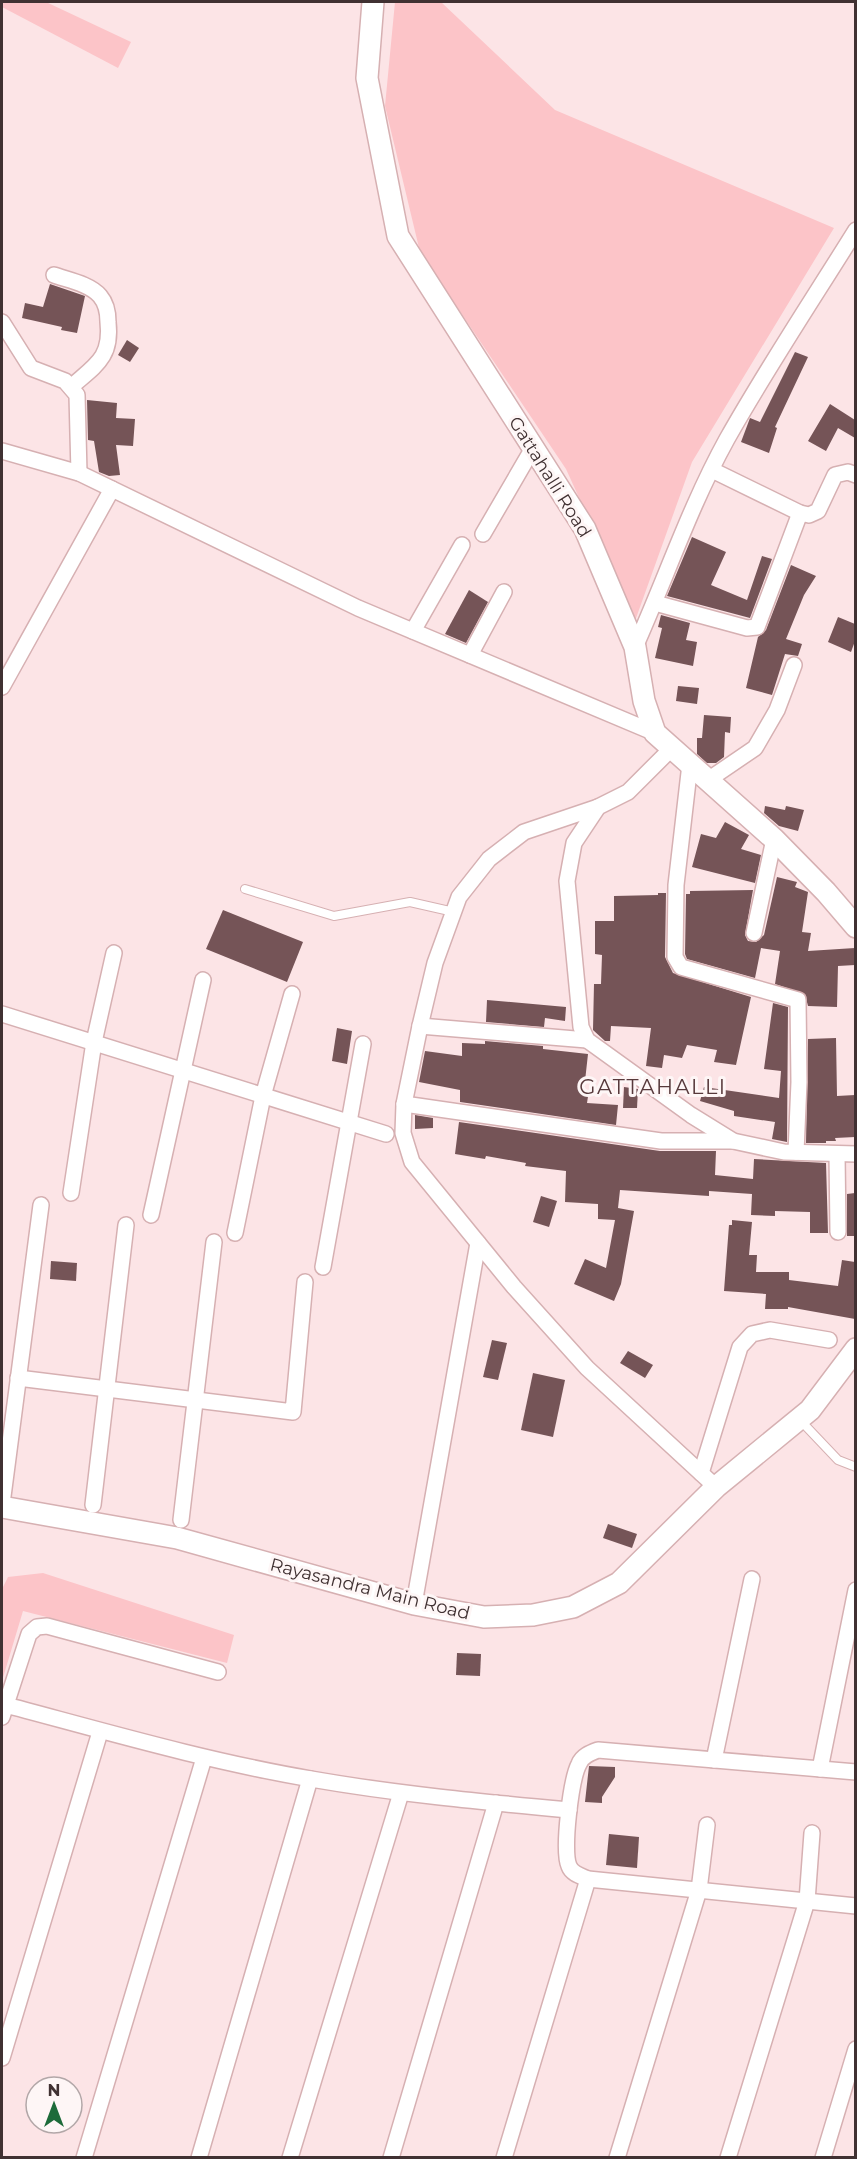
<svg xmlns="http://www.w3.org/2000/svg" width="857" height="2159" viewBox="0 0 857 2159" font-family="Montserrat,sans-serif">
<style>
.green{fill:#fcc4c8}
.building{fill:#755457}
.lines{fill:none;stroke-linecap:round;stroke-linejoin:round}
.lane-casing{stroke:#d6b0b2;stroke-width:10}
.street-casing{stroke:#d6b0b2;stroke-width:18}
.secondary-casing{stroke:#d6b0b2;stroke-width:24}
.lane{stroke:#fff;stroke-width:8}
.street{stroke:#fff;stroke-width:15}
.secondary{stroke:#fff;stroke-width:21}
.labels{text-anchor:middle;stroke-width:6;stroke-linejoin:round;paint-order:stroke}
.street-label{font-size:18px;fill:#403132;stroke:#fef6f6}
.quarter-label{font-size:21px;letter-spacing:1.5px;fill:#57393b;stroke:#fef6f6}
</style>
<rect width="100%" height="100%" fill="#fce4e6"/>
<g class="green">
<polygon points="2,2 46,2 131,42 118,68 2,7"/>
<polygon points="395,2 441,2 555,110 834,228 692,462 635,621 566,469 420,252 385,106"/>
<polygon points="43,1573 234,1635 227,1663 23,1611 2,1681 2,1589 8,1577"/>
</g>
<g class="building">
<polygon points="50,284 85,296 77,333 61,330 62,327 22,318 25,303 43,307"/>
<polygon points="127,340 139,348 130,362 118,355"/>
<polygon points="795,352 808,357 775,427 777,428 769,453 741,442 750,418 760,422"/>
<polygon points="87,400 117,403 116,418 135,419 133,446 116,445 120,475 109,476 99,472 94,441 88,440"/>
<polygon points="830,404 855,420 855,438 838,428 826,451 808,441"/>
<polygon points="692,537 726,552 711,585 747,600 762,556 772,559 750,618 667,596"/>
<polygon points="791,565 816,576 804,595 786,639 802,644 798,656 785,654 772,695 746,688 758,637 766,630"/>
<polygon points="469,590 488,602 466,643 445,634"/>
<polygon points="661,615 690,623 686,640 697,642 693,666 655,658 662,628 658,627"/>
<polygon points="838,617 855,624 855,641 851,652 828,642"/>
<polygon points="678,686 699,688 697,704 676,701"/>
<polygon points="704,715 731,717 730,733 725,732 724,757 716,763 707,763 697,754 697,738 702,738"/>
<polygon points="765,806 785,810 786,806 804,810 798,831 779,826 764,813"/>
<polygon points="725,822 749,835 741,849 761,855 755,883 692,867 701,834 716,838"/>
<polygon points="777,877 797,882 795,887 808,892 802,932 811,933 808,951 855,948 855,965 838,966 837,1007 808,1006 805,994 775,984 780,951 761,948 755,978 687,959 685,954 686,894 690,894 690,891 753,890 745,935 748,941 756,942 764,935"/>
<polygon points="658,893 666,893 665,957 673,973 751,997 736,1065 714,1062 717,1050 687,1045 682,1058 664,1055 662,1068 646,1066 651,1028 611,1026 610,1041 605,1041 593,1030 594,984 601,984 602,955 595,954 595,921 614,921 614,896 658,895"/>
<polygon points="223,910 303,942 287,982 206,949"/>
<polygon points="487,1000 566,1007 565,1021 545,1018 544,1027 486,1022"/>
<polygon points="773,1003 788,1007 787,1142 772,1139 775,1122 734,1116 734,1111 700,1101 704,1087 779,1098 781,1071 764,1069"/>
<polygon points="337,1028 352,1031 347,1064 332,1061"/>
<polygon points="836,1038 837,1096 855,1095 855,1137 835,1138 836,1141 826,1141 826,1143 806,1143 808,1039"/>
<polygon points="485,1041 543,1046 543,1049 588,1054 584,1090 589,1090 587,1103 618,1105 616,1125 460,1102 460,1090 419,1082 425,1051 462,1056 462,1043 485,1044"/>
<polygon points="624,1087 638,1089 637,1108 623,1108"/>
<polygon points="415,1115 433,1118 433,1128 415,1129"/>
<polygon points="459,1122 660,1151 716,1151 715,1175 753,1179 754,1159 826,1163 828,1233 810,1233 810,1212 775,1211 775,1216 751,1215 752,1194 709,1191 709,1196 620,1190 618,1208 634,1211 621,1284 614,1301 574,1284 585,1259 606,1268 615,1220 598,1219 598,1204 565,1202 566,1171 525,1166 526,1163 486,1156 485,1159 455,1154"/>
<polygon points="855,1193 855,1236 847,1236 847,1194"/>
<polygon points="541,1196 557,1201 549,1227 533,1222"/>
<polygon points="732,1220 752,1222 749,1255 757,1255 756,1272 789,1272 789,1280 838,1286 842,1260 855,1262 855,1319 788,1307 788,1309 765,1309 766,1294 724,1291 729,1225 732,1225"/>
<polygon points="51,1261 77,1263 76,1281 50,1279"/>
<polygon points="492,1340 507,1343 498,1380 483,1377"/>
<polygon points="628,1351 653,1365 645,1378 620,1363"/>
<polygon points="533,1373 565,1380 553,1437 521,1430"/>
<polygon points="608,1524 637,1534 632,1548 603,1538"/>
<polygon points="457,1653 481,1654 480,1676 456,1675"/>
<polygon points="589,1766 615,1767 615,1777 602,1797 602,1803 585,1802"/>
<polygon points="609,1834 639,1837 637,1868 606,1865"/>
</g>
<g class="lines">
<defs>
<g id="lane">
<polyline points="245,889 334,916 410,902 454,912"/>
<polyline points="800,1420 838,1460 856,1467"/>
</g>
<g id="street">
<path d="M54 275C68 280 90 284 100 296 106 303 108 313 108 322 112 357 96 365 72 386"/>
<polyline points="2,322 31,368 65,381 77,395 79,473"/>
<polyline points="2,451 79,473 358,608 655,733"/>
<polyline points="712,470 800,513 809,515 818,511 835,475 848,472 856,475"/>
<polyline points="483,534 533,448"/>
<polyline points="655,603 747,628 757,627 800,513"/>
<polyline points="413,631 462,545"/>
<path d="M635 647C666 578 690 506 727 439 767 368 813 299 856 230"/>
<polyline points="470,655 504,592"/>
<polyline points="2,687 112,489"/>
<polyline points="672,748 628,792 598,807 574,843 567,881 581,1027 587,1040 691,1115 733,1141 784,1152 856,1154"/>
<polyline points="690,764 676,885 675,957 681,967 798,1000 799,1082 796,1152"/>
<polyline points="708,780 755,748 777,710 794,665"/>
<polyline points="598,807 524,832 489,859 459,897 435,963 420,1026 404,1104 403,1133 412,1162 514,1287 587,1368 716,1487"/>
<polyline points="754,933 774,839"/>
<polyline points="2,1014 386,1134"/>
<polyline points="420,1026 587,1040"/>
<polyline points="404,1104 661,1141 733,1141"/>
<polyline points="837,1154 838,1232"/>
<polyline points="71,1193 94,1042 114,953"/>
<polyline points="151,1215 203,980"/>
<polyline points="235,1233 263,1096 292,994"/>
<polyline points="323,1267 363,1044"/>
<polyline points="18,1378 293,1412 305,1282"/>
<polyline points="701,1473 740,1347 752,1334 770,1330 829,1340"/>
<polyline points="2,1504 41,1205"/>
<polyline points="93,1505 126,1225"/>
<polyline points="181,1520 214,1242"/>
<polyline points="414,1604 478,1243"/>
<path d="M2 1704C104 1731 206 1761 311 1779 397 1794 483 1802 569 1810"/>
<polyline points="2,1717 29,1634 37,1627 47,1626 218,1672"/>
<polyline points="714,1760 752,1579"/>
<polyline points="820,1769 856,1590"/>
<path d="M856 1772 598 1750C590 1753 582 1756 579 1764 571 1779 562 1851 569 1866 572 1874 581 1876 588 1879L856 1906"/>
<polyline points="2,2058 100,1732"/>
<polyline points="84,2158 204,1758"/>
<polyline points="199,2158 310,1779"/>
<polyline points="290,2158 401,1793"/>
<polyline points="391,2158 496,1803"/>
<polyline points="504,2158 588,1879"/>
<polyline points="617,2158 699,1890 707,1825"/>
<polyline points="728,2158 807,1901 812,1833"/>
<polyline points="823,2158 856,2049"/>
</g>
<g id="secondary">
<polyline points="373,2 367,78 398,236 585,529 635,647 644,701 655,733 774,839 826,892 856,927"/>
<polyline points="2,1507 177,1538 414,1604 484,1617 533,1615 573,1607 619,1583 716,1487 810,1410 856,1349"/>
</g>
</defs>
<use href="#lane" class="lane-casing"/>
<use href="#street" class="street-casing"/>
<use href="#secondary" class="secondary-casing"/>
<use href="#lane" class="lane"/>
<use href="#street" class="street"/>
<use href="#secondary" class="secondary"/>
</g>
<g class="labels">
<g class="street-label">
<text transform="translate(550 477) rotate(58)" y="6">Gattahalli Road</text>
<text transform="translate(370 1589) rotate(14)" y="6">Rayasandra Main Road</text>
</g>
<g class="quarter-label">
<text x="653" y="1094">GATTAHALLI</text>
</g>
</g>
<rect width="857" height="2159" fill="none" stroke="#403132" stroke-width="6"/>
<g transform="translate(54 2105)"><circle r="28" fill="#fef6f6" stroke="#b2a7a8" stroke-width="1.5"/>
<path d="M0-4.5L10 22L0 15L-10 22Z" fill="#1d6b3a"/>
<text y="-9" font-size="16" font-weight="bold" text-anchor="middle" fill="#403132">N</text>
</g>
</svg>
